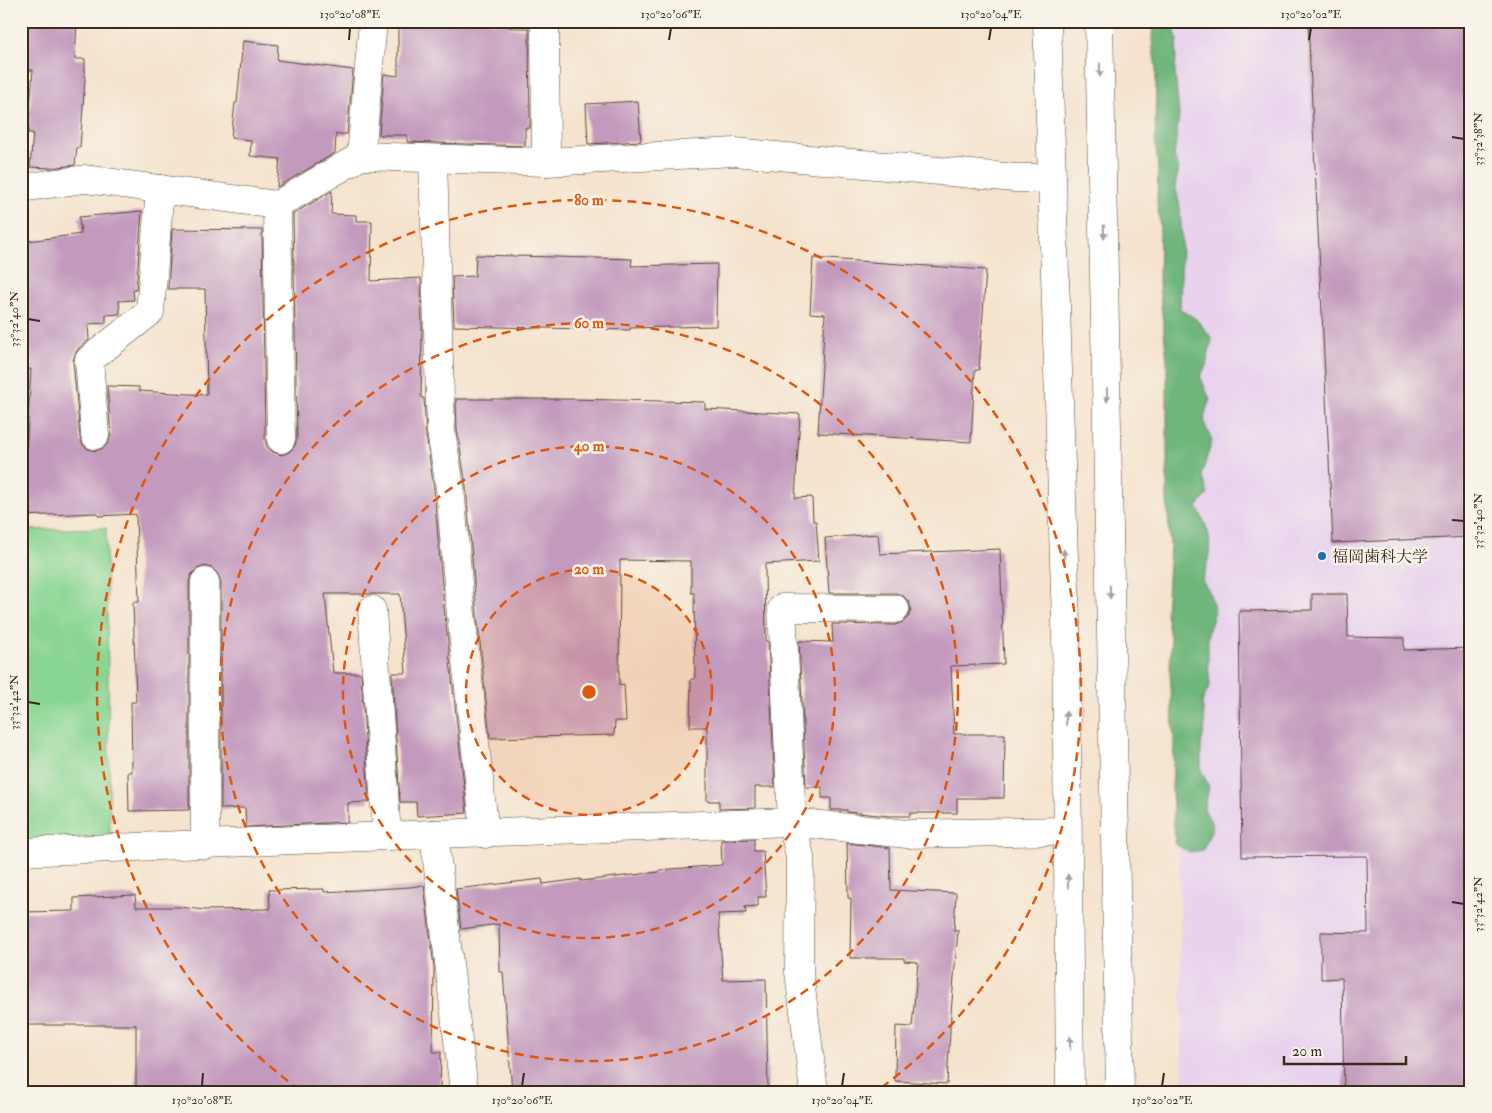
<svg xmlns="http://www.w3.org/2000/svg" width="1492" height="1113" viewBox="0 0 1492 1113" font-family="'IM FELL Double Pica','Noto Serif JP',serif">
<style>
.built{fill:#e8d2ee}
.green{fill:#89d592;stroke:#628058}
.forest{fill:#6eb67c;stroke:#54704d}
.building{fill:#c39abd}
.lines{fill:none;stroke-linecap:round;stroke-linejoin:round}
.street-casing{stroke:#574638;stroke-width:29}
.secondary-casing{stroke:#574638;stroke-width:29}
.street{stroke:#fff;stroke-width:28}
.secondary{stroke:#fff;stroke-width:28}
.oneway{fill:#a79f9a}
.ticks{fill:none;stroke:#3b2a1e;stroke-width:2}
.ring{fill:none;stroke:#df570d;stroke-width:2.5;stroke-dasharray:9 6}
.poi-dot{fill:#1f6fb2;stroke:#f7f3e8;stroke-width:2}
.labels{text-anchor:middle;stroke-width:5;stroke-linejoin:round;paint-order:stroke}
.poi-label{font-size:16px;fill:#3b2a1e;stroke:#f7f3e8;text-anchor:start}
.centre{fill:#df570d;stroke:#f7f3e8;stroke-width:2.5}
.ring-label{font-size:15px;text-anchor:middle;font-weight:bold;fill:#df570d;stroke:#f7f3e8;stroke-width:5;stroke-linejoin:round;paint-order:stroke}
.neatline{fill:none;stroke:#3b2a1e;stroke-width:2}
.ticks-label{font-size:12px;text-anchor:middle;fill:#3b2a1e}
</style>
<rect width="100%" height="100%" fill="#f7f3e8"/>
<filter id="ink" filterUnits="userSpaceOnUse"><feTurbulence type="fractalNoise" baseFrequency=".02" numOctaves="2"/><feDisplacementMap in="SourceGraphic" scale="10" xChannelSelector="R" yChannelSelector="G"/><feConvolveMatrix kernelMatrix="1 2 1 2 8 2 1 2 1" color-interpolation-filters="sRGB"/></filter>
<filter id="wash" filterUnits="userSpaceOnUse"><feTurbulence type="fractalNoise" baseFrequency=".0096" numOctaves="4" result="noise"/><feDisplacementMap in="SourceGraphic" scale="20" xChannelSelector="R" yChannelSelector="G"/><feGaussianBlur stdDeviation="1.12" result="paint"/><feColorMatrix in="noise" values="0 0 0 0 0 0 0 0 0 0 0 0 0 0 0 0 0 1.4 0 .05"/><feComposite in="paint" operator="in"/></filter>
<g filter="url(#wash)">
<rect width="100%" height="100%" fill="#f5e3cd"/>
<polygon class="built" points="1164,21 1471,21 1471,1092 1183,1092"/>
<polygon class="green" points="106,528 110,836 21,841 21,530"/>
<path class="forest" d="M1153 21H1173L1177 40 1175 72 1179 115 1174 157 1179 168 1175 185 1180 207 1182 243 1180 309 1196 319 1212 338 1206 366 1200 376 1210 400C1202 418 1203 423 1212 440L1202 474 1208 494 1197 507C1213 537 1213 548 1202 580L1209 591 1215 612 1208 632V665L1210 685 1202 702 1205 726 1201 745V770L1209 787 1204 809 1213 826 1203 850 1189 852 1175 844 1172 789 1174 745 1170 671 1171 644 1166 613 1170 546 1167 499V361L1159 284 1160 225 1157 202 1158 167 1155 140 1156 69 1152 41Z"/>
<g id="blocks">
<g class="building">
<polygon points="25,21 77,21 75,59 85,59 85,79 80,148 77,147 75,165 50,168 30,167 33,133 28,133 33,70 22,70"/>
<polygon points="398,21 490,21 490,23 510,23 510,28 529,28 530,128 525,128 525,146 407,142 407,135 379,135 384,74 398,76"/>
<polygon points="1308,21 1471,21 1471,537 1333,543"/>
<polygon points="243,41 278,45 277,60 353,70 347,134 336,134 335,153 277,187 280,159 250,156 251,140 231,138 235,103 237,103"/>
<polygon points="638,101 641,141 588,144 586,104"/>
<polygon points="332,191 331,214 356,215 356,221 372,221 371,281 421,278 422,329 421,398 424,398 426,435 434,489 443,598 467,813 417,816 416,802 400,802 392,673 406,673 400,594 325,594 333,673 361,673 369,802 348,803 348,822 246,827 245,808 221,809 221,582 218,574 212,568 205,566 197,569 191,575 189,582 189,810 129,811 128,772 132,772 131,702 136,702 133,602 139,602 136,514 98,516 98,513 21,516 21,472 25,472 31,369 21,370 21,242 81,234 79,217 142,211 136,290 133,290 134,300 119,301 120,314 106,315 106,323 88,324 89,340 79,348 75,354 73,361 80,437 82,444 88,449 96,451 104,448 109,442 111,434 107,386 139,387 139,391 207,395 205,289 168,289 172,229 262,230 265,439 267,447 273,452 282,455 289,452 294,447 297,439 293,214"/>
<polygon points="476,255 632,259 631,266 717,264 716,326 630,328 630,330 454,326 452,277 475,276"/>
<polygon points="813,258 986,270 979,370 975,370 971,442 818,433 825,314 810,313"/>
<polygon points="456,399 571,399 705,402 705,409 800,414 795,498 812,497 813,521 816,521 819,561 765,564 766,641 768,641 775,787 755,787 755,808 719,809 719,801 707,801 707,727 690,727 691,679 695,679 694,593 691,593 691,561 620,560 619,685 624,684 626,721 615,721 614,735 490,738 475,595 466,486 457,430"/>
<polygon points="878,534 880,554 1000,549 1004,664 951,666 954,734 1005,734 1004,798 957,798 957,813 910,813 910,816 890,816 847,812 847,810 831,810 831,798 822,798 822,787 806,787 799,641 833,642 832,624 895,625 903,622 909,616 911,609 909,602 902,595 895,593 829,593 825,538"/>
<polygon points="1312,594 1347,594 1348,637 1404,638 1404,650 1471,648 1471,1092 1344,1092 1342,978 1321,979 1321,932 1368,933 1367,856 1242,857 1239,611 1312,610"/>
<polygon points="754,839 754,851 763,851 766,897 758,897 758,906 745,907 746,913 718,914 723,980 766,979 768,1092 512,1092 503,972 500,972 499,924 461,929 456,889 542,879 543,884 581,879 581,881 659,872 659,870 722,865 721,840"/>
<polygon points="847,843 890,848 891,890 956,893 954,930 958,930 951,1013 947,1084 895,1081 896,1026 912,1027 918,962 904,961 904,958 850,958 851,898 848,898"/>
<polygon points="424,885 434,967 433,1052 441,1052 440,1092 136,1092 136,1025 21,1025 21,912 74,911 74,898 135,895 136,907 179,907 205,910 270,909 269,890 324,889 324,892 410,887"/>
</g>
</g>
</g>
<g filter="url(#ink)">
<use href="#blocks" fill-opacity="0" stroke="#574638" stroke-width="1"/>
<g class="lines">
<defs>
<g id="street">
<polyline points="361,156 373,21"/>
<polyline points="433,159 441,432 450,487 459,596 485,834"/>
<polyline points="546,162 735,152 1015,178 1052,178"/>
<polyline points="21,188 85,179 277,205 361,156 546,162 545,21"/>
<polyline points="277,205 281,439"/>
<polyline points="95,435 89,360 150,312 160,189"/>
<polyline points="372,610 387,836"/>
<polyline points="434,834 464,1092"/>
<polyline points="205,845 205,582"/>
<polyline points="21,852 434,834 792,822 907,834 1067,831"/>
<polyline points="812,1092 813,1083 799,972 800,857 792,822 782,608 895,609"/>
</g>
<g id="secondary">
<polyline points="1047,21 1066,623 1070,1092"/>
<polyline points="1099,21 1120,1092"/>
</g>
</defs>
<use href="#street" class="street-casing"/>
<use href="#secondary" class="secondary-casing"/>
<use href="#street" class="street"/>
<use href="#secondary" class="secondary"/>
</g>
<defs><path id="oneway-solid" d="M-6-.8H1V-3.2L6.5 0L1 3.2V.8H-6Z" transform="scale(1.25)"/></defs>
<g class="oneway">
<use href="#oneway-solid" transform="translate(1100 70) rotate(89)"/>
<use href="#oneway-solid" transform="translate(1104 232) rotate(89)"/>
<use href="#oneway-solid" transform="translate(1107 395) rotate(89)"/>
<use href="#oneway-solid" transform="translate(1064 556) rotate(-92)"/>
<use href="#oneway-solid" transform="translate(1110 592) rotate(89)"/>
<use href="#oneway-solid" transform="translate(1066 718) rotate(-90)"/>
<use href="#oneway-solid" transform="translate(1068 881) rotate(-91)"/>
<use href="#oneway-solid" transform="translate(1070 1043) rotate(-91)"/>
</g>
</g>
<path class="ticks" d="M349 40 350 28M669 40 671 28M989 40 991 28M1309 40 1311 28M1452 137 1464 139M28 319 40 321M1452 520 1464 521M28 702 40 704M1452 902 1464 904M202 1086 203 1073M522 1086 524 1073M842 1086 844 1073M1162 1086 1164 1073"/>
<circle cx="589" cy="692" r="123" fill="#df570d" fill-opacity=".12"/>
<g class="ring">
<circle cx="589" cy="692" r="123"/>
<circle cx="589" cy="692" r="246"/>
<circle cx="589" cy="692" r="369"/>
<path d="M300 1090A492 492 0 1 1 878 1090"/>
</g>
<circle class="poi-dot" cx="1322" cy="556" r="5"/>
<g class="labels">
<g class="poi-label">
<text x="1332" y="562">福岡歯科大学</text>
</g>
</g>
<circle cx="589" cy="692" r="8" class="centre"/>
<g class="ring-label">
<text x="589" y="205">80 m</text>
<text x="589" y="328">60 m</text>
<text x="589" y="451">40 m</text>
<text x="589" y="574">20 m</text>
</g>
<rect width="1492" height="1113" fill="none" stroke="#f7f3e8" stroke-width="55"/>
<path d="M1284 1056v8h122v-8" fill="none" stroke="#3b2a1e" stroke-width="2.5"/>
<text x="1292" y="1056" font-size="15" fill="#3b2a1e" stroke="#f7f3e8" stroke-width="4" paint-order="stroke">20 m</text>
<rect x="28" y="28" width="1436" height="1058" class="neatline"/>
<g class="ticks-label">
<text x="350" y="18">130°20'08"E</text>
<text x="671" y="18">130°20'06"E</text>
<text x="991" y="18">130°20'04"E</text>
<text x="1311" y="18">130°20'02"E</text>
<text transform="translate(1478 139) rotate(-90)" y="4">33°32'38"N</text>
<text transform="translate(14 319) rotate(-90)" y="4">33°32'40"N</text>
<text transform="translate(1478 521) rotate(-90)" y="4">33°32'40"N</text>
<text transform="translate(14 702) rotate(-90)" y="4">33°32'42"N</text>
<text transform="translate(1478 904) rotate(-90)" y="4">33°32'42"N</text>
<text x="202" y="1104">130°20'08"E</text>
<text x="522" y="1104">130°20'06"E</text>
<text x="842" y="1104">130°20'04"E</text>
<text x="1162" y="1104">130°20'02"E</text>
</g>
</svg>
